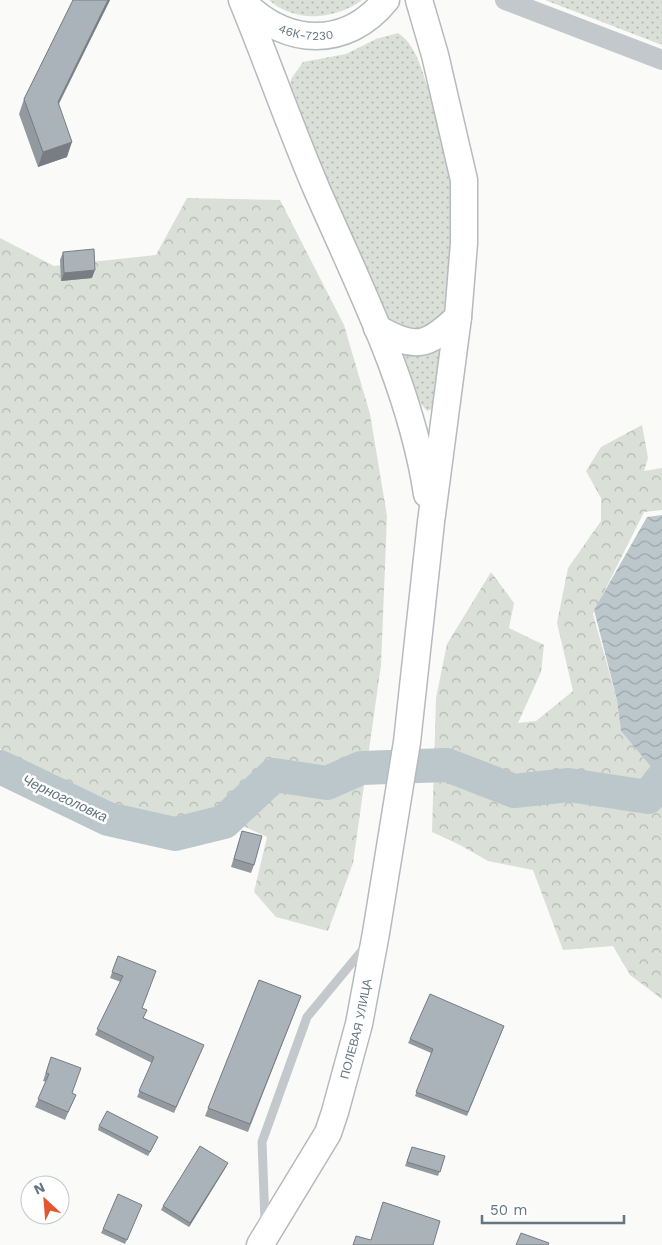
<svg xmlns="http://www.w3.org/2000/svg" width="662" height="1245" viewBox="0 0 662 1245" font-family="'Work Sans',sans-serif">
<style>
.grass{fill:url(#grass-dots)}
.forest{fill:url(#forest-crowns)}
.water{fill:url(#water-waves)}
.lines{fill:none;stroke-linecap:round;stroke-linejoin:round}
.river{stroke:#bbc7cb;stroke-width:34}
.primary-casing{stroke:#b5babe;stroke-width:29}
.service{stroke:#c3c8cc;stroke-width:9}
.tertiary{stroke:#c3c8cc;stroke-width:20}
.primary{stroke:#fff;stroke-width:26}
.wall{fill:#929a9f}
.shaded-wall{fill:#777d82}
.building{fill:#aab3b9;stroke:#777d82}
.labels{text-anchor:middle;stroke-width:5;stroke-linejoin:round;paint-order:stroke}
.street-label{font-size:12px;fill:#657683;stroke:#fff}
.water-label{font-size:14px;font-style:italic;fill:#60757c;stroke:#fff}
</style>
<defs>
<pattern id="grass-dots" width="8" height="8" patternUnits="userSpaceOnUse" patternTransform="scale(1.25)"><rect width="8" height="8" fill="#dadfd7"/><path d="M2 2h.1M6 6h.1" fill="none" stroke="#b4b9b4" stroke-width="1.8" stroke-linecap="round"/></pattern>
<pattern id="forest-crowns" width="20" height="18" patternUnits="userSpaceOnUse" patternTransform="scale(1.25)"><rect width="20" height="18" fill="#dadfd7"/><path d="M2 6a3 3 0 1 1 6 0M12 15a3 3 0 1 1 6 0" fill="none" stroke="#b4b9b4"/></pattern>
<pattern id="water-waves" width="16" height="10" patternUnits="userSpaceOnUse" patternTransform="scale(1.25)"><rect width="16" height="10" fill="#bbc7cb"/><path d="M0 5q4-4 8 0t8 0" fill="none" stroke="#9ca6aa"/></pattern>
</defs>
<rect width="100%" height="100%" fill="#fafaf8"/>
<g class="grass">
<path d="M269 0H362C335 20 295 23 269 0Z"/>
<polygon points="545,0 662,0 662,45"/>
<path d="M398 33C416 45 421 68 428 88 443 131 455 177 454 222 454 254 448 286 445 318L420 332 388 324 289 96 291 79 303 62 346 54 376 39Z"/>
<polygon points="441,347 434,408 427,411 421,404 399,351"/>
</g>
<g class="forest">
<polygon points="187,198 280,200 344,325 370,414 387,516 381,665 353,863 328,931 276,917 254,892 267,837 243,826 218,837 191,825 115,808 75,790 0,749 0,238 54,266 156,255"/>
<polygon points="642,425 648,458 644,471 662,468 662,510 644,512 593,614 617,700 621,731 662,780 662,999 630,975 613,946 563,950 533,870 488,861 460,845 432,832 436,698 447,644 491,572 514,603 509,628 544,645 541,672 518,723 536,721 573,691 557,623 568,568 601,521 601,498 586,471 601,447"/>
</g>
<polygon class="water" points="662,515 662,780 621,731 617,700 594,610 647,517"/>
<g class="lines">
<polyline class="river" points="0,767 108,819 175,834 224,822 274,775 327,783 361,768 447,765 514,791 569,785 648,797 662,779"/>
<defs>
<g id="primary">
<path d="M242 0C268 63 290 127 317 190 360 288 411 388 427 494"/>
<path id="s1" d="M244 3C287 46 346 49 386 0"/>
<path d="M377 328C415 350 427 347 458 317"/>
<path id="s2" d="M260 1245 328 1133 335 1112 359 1024 376 933 407 742 431 522 458 317 464 243V180L435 55 419 0"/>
</g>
</defs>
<use href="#primary" class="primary-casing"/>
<polyline class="service" points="265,1222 262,1142 307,1017 365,947"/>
<polyline class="tertiary" points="505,0 662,60"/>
<use href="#primary" class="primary"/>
</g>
<g class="wall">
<polygon points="73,0 110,0 59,104 67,157 38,167 19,114 24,99"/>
<polygon points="63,252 92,278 61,281 60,260"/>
<polygon points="242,831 254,865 251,873 231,867"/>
<polygon points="118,956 142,1008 144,1018 202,1050 174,1113 137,1097 152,1063 95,1035 121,982 110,978"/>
<polygon points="259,980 301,996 248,1132 205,1116"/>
<polygon points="504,1026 467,1116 415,1096 431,1053 408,1043 410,1039"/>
<polygon points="51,1057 72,1093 76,1095 65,1120 35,1107 46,1082 43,1081"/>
<polygon points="99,1126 156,1141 148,1156 98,1130"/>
<polygon points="412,1147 445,1156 438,1176 405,1166"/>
<polygon points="228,1163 226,1167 189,1227 161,1210 163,1206"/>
<polygon points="142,1205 125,1244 101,1233 103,1229"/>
</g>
<g class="shaded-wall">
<polygon points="108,0 110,0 52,116 58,102"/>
<polygon points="72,142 67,157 38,167 43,152"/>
<polygon points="95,270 92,278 61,281 64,273"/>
<polygon points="228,1163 226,1167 189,1227 190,1223"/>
</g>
<g class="building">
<polygon points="73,0 108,0 58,102 72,142 43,152 24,99"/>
<polygon points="94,249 95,270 64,273 63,252"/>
<polygon points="242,831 262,836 254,865 234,859"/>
<polygon points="118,956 156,971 142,1008 147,1010 143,1018 204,1045 176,1107 139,1091 154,1057 97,1029 123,976 112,972"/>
<polygon points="259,980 301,996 250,1124 208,1108"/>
<polygon points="430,994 504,1026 468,1112 416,1092 433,1049 410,1039"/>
<polygon points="51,1057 81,1068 72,1093 76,1095 68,1112 38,1099 49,1074 46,1073"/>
<polygon points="107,1111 158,1137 150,1152 99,1126"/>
<polygon points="200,1146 228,1163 190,1223 163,1206"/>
<polygon points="412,1147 445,1156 440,1172 407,1162"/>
<polygon points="118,1194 142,1205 127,1240 103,1229"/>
<polygon points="383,1202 440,1221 433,1245 353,1245 356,1236 371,1240"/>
<polygon points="521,1233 549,1243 548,1245 516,1245"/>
</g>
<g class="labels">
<g class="street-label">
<text dy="4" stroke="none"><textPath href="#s1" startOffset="71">46К-7230</textPath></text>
<text dy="4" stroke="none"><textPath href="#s2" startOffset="239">ПОЛЕВАЯ УЛИЦА</textPath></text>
</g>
<g class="water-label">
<text transform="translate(65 798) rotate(25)" y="5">Черноголовка</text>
</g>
</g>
<g transform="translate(45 1200) rotate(334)"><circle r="24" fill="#ffffff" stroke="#c1c8cd"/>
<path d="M0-4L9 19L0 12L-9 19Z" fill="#e4572e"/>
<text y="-8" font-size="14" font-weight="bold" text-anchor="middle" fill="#657683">N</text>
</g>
<path d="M482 1215v8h142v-8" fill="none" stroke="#657683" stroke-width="2.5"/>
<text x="490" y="1215" font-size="15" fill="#657683" stroke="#ffffff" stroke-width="4" paint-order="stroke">50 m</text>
</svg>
